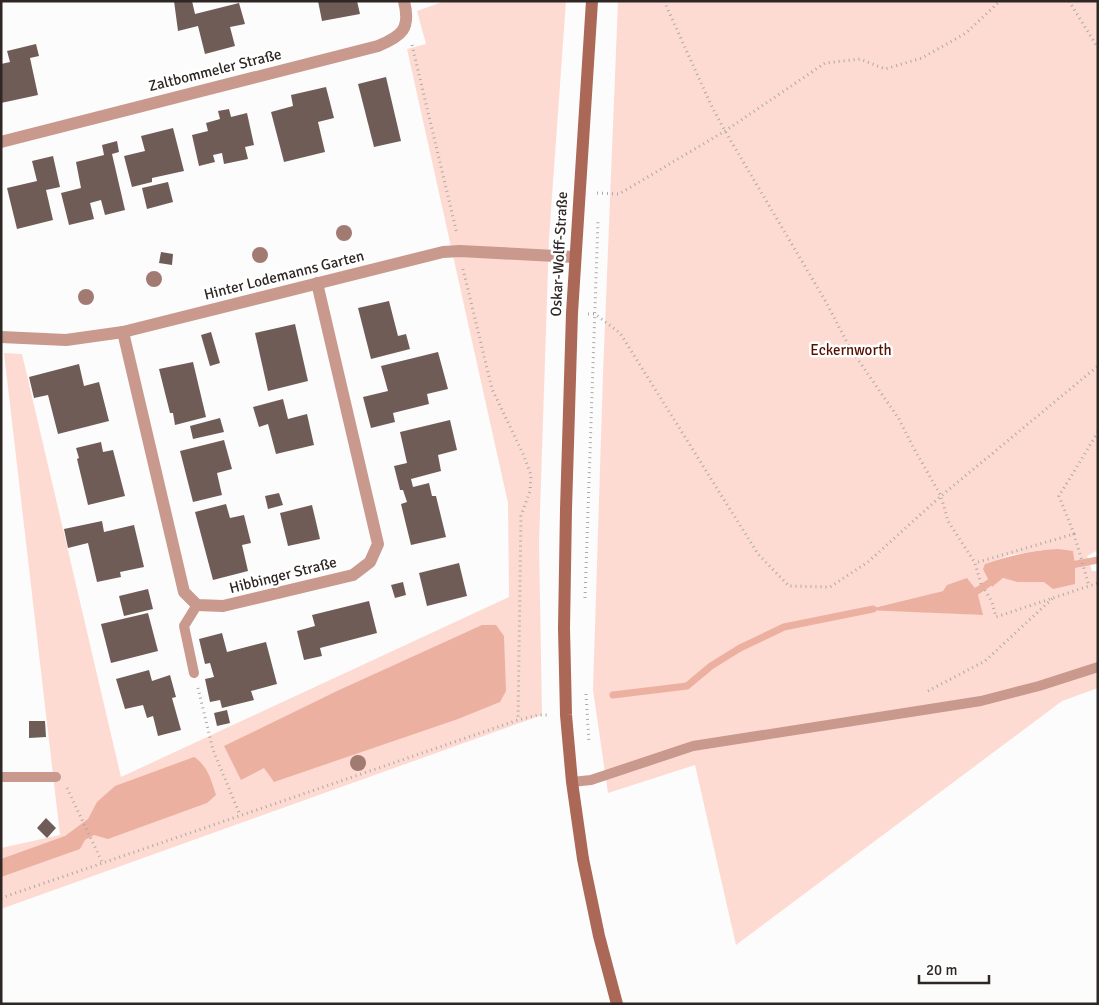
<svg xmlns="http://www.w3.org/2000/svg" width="1099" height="1005" viewBox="0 0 1099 1005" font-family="Signika,sans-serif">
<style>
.green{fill:#fddbd2;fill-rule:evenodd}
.water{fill:#ecb0a0}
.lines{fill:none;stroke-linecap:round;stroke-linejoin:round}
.stream{stroke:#ecb0a0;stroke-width:7}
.building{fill:#705c57}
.path{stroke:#aca9a7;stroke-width:3;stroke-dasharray:1 4;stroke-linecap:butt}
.lane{stroke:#c8998c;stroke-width:10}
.street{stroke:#c8998c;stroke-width:12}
.secondary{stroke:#ab6856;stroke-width:12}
.tree{fill:#a17b71}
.labels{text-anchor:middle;stroke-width:5;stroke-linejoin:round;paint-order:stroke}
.street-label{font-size:15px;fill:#2f2724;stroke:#fff}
.park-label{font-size:15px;fill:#571100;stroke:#fff}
</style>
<rect width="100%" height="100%" fill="#fcfcfc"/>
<g class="green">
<polygon points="445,1 566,1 549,238 539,543 542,715 1,909 1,848 60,835 4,353 22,354 121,777 509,597 508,503 407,49 426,44 417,11"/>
<path d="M618 1H1098V550L1087 556 1092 571H1098V688L1062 701 736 945 695 765 608 793 593 690 603 374ZM1042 550 1044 582H1017L1003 578 991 587 985 564 1011 555ZM943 591 983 615 868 609Z"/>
</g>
<g class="water">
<path d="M1058 549 1073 551 1075 565V584L1053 589 1044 582H1017L1003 578 992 587 983 569 985 564C1009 556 1032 550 1058 549Z"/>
<polygon points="967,578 977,591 983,615 865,610 943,591 947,585"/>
<polygon points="482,625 496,625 504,636 506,691 500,702 458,719 274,782 264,768 241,780 224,746 337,691"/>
<path d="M194 757C208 766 211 780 216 795L207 803 108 839 94 835 85 840 80 849 1 877V859L65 836 88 819 97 802 115 786Z"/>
</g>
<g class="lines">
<g class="stream">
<polyline points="1066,566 1098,560"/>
<polyline points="970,592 977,591 995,579"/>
<polyline points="613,695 687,686 711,666 740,648 784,627 873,609"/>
</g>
</g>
<g class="building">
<polygon points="174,1 192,1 195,14 239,3 245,24 230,27 235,46 205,54 198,26 178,31"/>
<polygon points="318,1 357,1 360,14 322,21"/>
<polygon points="36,44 39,56 30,58 38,95 1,103 1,64 10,62 7,51"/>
<polygon points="386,77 401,141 374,147 358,84"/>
<polygon points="326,87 334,118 318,122 325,152 284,162 271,112 293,106 291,95"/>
<polygon points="229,109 231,117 247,113 254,145 245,147 248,159 224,164 222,153 213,155 215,162 199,166 192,135 208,131 206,123 220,119 218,111"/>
<polygon points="173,128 184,171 152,178 152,182 132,187 124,156 145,151 141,136"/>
<polygon points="117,141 119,152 112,154 125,210 105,215 101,200 90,203 94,219 69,225 61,193 81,188 76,162 104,155 102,145"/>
<polygon points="53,156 60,187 46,190 53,220 17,229 7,188 37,181 32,161"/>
<polygon points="168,182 173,202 147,209 142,188"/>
<polygon points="161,252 173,254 172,265 159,263"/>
<polygon points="389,301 398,336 406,334 410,349 371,359 358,308"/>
<polygon points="295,324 308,381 268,391 255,333"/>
<polygon points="211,332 220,363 210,366 201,335"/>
<polygon points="438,352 448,389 427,394 429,404 393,413 395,422 371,428 363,397 388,391 381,366"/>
<polygon points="193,362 206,417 175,425 173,413 170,413 159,369"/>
<polygon points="79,364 84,386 99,382 109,421 58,434 48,395 34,398 29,377"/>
<polygon points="283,399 288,419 307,414 314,445 276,454 268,424 259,427 253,407"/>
<polygon points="220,418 224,432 193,439 190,426"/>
<polygon points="450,420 457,450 438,455 441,471 411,479 413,487 429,483 432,496 436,496 446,537 411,545 401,504 407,502 403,490 400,490 394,466 407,463 400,432"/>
<polygon points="224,440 232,469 217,473 222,495 193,502 180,451"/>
<polygon points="101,442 103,452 113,450 125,496 88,505 77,459 79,458 76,448"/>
<polygon points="279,493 283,505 268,509 265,496"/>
<polygon points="226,504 230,518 244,515 251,543 242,545 248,571 213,580 195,512"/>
<polygon points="312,505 320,539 288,546 280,513"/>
<polygon points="102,521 104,532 134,525 144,567 120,572 121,577 97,582 88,543 68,548 64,529"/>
<polygon points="459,563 467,596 427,606 419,573"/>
<polygon points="403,582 406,595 395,598 391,585"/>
<polygon points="148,589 153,609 124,616 119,596"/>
<polygon points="369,601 377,633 320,648 322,656 304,660 297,631 315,626 312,615"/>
<polygon points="148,613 158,651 111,663 101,624"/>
<polygon points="222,633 227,652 266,642 277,684 251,691 254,700 222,708 220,700 210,702 205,679 214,677 210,663 205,664 199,639"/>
<polygon points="149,670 152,681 170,675 176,697 172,698 181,730 158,736 153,716 147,718 143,705 125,709 116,679"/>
<polygon points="227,710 230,723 217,726 214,713"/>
<polygon points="29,721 45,721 46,737 29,738"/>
<polygon points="46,818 56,828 47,838 37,828"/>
</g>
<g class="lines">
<g class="path">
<polyline points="664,1 711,105 725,131 826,302 850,348 899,419 912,445 941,496 948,521 975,563"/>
<polyline points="1069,1 1098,48"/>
<polyline points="412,45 457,234"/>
<polyline points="597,193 619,194 725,131 825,63 860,59 885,69 922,58 966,33 1000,1"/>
<polyline points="463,269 492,389 524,456 531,475 530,491 521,516 518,720"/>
<polyline points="588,314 595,314 620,333 758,554 789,586 830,587 868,562 941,496 1098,366"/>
<polyline points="1074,534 1059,496 1098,432"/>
<polyline points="981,584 975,563 1074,534 1089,586"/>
<polyline points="985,590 992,602 996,617 1098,583"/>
<polyline points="585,598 598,220"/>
<polyline points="198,688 213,750 240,815"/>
<polyline points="928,691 985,661 1053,598"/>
<polyline points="586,694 589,743"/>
<polyline points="67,788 102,862"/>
<polyline points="1,898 518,720 538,715 548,715"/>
</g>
<g class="lane">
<polyline points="194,673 184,626 197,605"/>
<polyline points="1,777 56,777"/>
<polyline points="572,782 591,780 693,746 981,701 1039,686 1098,667"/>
</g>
<g class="street">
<path d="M1 142 378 46C402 36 411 29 404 1"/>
<polyline points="123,332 184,592 197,605 223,606 353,575 370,562 378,544 317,283"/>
<polyline points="1,337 66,340 123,332 443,252 460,251 574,257"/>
</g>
<polyline class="secondary" points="592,1 572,313 566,509 564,628 566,715 572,782 583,859 599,936 617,1004"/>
</g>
<g class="tree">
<circle cx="344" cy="233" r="8"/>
<circle cx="260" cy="255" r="8"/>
<circle cx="154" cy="279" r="8"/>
<circle cx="86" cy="297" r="8"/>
<circle cx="358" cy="763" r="8"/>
</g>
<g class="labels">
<g class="street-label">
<text transform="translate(215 70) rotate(-14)" y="5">Zaltbommeler Straße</text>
<text transform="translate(559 254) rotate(-87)" y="5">Oskar-Wolff-Straße</text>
<text transform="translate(284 275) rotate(-14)" y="5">Hinter Lodemanns Garten</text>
<text transform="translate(283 575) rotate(-14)" y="5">Hibbinger Straße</text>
</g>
<g class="park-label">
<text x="851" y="355">Eckernworth</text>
</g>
</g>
<rect width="1099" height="1005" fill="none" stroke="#2f2724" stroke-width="5"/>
<path d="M919 975v8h70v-8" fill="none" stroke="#2f2724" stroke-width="2.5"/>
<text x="926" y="975" font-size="15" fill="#2f2724" stroke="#ffffff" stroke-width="4" paint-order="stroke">20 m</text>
</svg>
